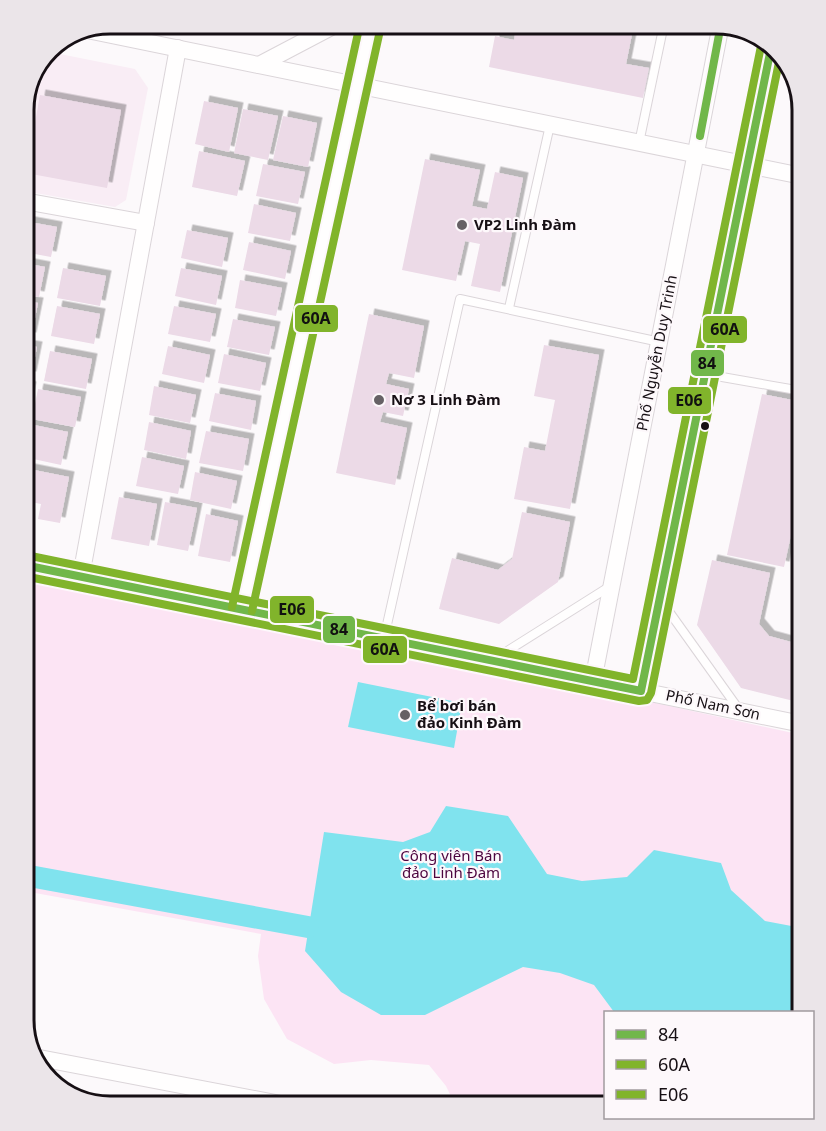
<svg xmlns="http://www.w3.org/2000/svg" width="826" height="1131" viewBox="0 0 826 1131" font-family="'Noto Sans',sans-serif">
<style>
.built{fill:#f9edf5}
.green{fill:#fce4f4}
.water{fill:#80e3ee}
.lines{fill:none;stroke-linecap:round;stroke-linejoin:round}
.canal{stroke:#80e3ee;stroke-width:22}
.building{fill:#ecdae7;filter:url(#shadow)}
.service-casing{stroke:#dbd5d9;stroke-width:10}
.minor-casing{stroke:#dbd5d9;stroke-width:18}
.service{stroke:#fffefe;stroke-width:8}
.minor{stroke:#fffefe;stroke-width:16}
.bus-1-casing{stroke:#fdf8fb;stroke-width:12}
.bus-2-casing{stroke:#fdf8fb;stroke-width:12}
.bus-3-casing{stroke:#fdf8fb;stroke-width:12}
.bus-1{stroke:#71b74a;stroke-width:8}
.bus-2{stroke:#81b42b;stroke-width:8}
.bus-3{stroke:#81b42b;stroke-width:8}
.poi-dot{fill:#666165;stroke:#fdf8fb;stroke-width:2}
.bus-dot{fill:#160f14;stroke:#fdf8fb;stroke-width:2}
.labels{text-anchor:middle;stroke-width:4.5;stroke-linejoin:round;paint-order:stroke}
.poi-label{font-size:15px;font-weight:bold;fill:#160f14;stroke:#fdf8fb;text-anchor:start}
.street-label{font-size:15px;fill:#160f14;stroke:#fdf8fb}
.park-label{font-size:15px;fill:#4c043f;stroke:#fdf8fb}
.rim{fill:none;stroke:#160f14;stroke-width:3}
.line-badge{stroke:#fdf8fb;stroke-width:2}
.pale-badge-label{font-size:16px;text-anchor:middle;font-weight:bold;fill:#111}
</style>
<defs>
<filter id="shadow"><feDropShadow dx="5.5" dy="-5.5" stdDeviation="0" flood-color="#0004"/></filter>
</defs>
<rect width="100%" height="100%" fill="#fcf9fb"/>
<polygon class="built" points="50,52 135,69 148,88 126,200 115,207 24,191 24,104"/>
<polygon class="green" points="24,565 802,735 802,1012 606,1012 605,1107 456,1107 446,1086 429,1065 371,1060 334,1064 287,1039 264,999 258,956 261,934 24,891"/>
<g class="water">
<polygon points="358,682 462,703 454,748 348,727"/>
<polygon points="446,806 508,816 547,874 582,881 627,877 654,850 721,863 731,890 765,921 802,928 802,1012 614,1012 594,985 560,973 523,967 425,1015 381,1015 341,992 305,951 324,832 403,842 430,832"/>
</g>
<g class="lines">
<polyline class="canal" points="24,875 308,927"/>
</g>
<g class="building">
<polygon points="517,24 634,24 626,64 649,68 643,98 489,67 495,36 514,40"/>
<polygon points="40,95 121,110 107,188 26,173"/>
<polygon points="204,101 238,108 229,152 195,144"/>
<polygon points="243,109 278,116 268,160 234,153"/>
<polygon points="283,116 317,123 308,167 273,160"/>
<polygon points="199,151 245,161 237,196 192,187"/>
<polygon points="425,159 480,170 472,206 487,209 495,172 523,178 500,292 471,286 480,244 465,241 456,281 402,270"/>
<polygon points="263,164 305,172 298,204 256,196"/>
<polygon points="254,204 296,213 290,241 248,233"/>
<polygon points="24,221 57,227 51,257 24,252"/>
<polygon points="187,230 228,238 222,267 181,258"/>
<polygon points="249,242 291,251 285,279 243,270"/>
<polygon points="24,263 45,267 39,297 24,294"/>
<polygon points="63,268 106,276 100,306 57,298"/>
<polygon points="181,268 222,276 216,305 175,296"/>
<polygon points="240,280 282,288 276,316 235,308"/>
<polygon points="24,301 38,303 31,338 24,337"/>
<polygon points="57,306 100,314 94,344 51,336"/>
<polygon points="174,306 216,314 210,342 168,334"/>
<polygon points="369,314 424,326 414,378 389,373 386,384 409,389 403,416 383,412 380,422 407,428 395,485 336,473"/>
<polygon points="233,319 275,327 269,355 227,347"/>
<polygon points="24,345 37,347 31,377 24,376"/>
<polygon points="544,345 599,355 570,509 514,499 524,447 545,451 555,400 534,396"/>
<polygon points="168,346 210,355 204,383 162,374"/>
<polygon points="50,351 92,359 86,389 44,381"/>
<polygon points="224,354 266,363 260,391 218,383"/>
<polygon points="24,385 31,387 25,414 24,414"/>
<polygon points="154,386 196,395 190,423 149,415"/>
<polygon points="38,389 81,397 75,427 32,419"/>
<polygon points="215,393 256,401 251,430 209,421"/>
<polygon points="762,394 802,402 802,484 784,567 727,555"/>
<polygon points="149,422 191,431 186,459 144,450"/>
<polygon points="29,424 68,432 61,465 24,457"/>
<polygon points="206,431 249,439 243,471 199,463"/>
<polygon points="142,457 184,466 178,494 136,486"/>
<polygon points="24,468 69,477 60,523 38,519 41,504 26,501 29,486 24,485"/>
<polygon points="195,472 237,481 231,509 190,500"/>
<polygon points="119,497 157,504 149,546 111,539"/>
<polygon points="165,502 197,508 188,551 157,545"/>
<polygon points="522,512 570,522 558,582 499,624 439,609 452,558 498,570 512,559"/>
<polygon points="206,514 238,521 230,562 198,556"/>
<polygon points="712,560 770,573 759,624 769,636 802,645 802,703 741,688 697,625"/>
</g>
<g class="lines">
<defs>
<g id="service">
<polyline points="455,24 462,26"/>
<polyline points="144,41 149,24"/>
<polyline points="639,143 664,24"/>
<polyline points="509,308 550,125"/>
<polyline points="705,374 802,391"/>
<polyline points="660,599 740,711"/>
<polyline points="384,638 460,299 660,342"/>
<polyline points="493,660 609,587"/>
</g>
<g id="minor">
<polyline points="92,31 802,176"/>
<polyline points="259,65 337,24"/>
<polyline points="24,201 146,223"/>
<polyline points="24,565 802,724"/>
<polyline points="81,576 178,48"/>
<polyline points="242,609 371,24"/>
<polyline points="593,681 721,24"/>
<polyline points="641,691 771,48"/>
<polyline points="34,1057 296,1107"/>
</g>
</defs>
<use href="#service" class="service-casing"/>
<use href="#minor" class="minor-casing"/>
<use href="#service" class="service"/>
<use href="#minor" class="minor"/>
<defs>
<g id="bus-1">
<polyline points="700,136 721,24"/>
<polyline points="24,565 641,691 771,48"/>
</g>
<g id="bus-2">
<polyline points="24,576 639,701 647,700 651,693 780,57"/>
<polyline points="252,611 381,26"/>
</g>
<g id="bus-3">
<polyline points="26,555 633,679 761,46"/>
<polyline points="232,607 360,24"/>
</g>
</defs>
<use href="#bus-1" class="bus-1-casing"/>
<use href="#bus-2" class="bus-2-casing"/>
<use href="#bus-3" class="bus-3-casing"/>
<use href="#bus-1" class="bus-1"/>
<use href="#bus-2" class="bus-2"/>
<use href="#bus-3" class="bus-3"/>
</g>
<g class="poi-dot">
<circle cx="462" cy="225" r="6"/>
<circle cx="379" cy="400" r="6"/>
<circle cx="405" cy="715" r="6"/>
</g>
<circle class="bus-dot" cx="705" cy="426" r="5"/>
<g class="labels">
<g class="poi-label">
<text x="474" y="230">VP2 Linh Đàm</text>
<text x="391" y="405">Nơ 3 Linh Đàm</text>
<text x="417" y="711">Bể bơi bán<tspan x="417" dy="17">đảo Kinh Đàm</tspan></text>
</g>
<g class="street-label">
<text transform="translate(657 353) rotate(-79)" y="5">Phố Nguyễn Duy Trinh</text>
<text transform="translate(713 705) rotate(12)" y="5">Phố Nam Sơn</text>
</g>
<g class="park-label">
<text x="451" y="861">Công viên Bán<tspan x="451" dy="17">đảo Linh Đàm</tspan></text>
</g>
</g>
<path d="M0 0H826V1131H0ZM110 34H716A76 76 0 0 1 792 110V1020A76 76 0 0 1 716 1096H110A76 76 0 0 1 34 1020V110A76 76 0 0 1 110 34Z" fill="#ebe5e9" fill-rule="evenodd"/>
<path class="rim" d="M110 34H716A76 76 0 0 1 792 110V1020A76 76 0 0 1 716 1096H110A76 76 0 0 1 34 1020V110A76 76 0 0 1 110 34Z"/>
<g class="line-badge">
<rect x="294" y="304" width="45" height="29" rx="6" fill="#81b42b"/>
<rect x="702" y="315" width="46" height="29" rx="6" fill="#81b42b"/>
<rect x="690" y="349" width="35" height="28" rx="6" fill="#71b74a"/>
<rect x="667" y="386" width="45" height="29" rx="6" fill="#81b42b"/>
<rect x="269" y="595" width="46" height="29" rx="6" fill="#81b42b"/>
<rect x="322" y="615" width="34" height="29" rx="6" fill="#71b74a"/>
<rect x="362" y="635" width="46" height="29" rx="6" fill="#81b42b"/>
</g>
<g class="pale-badge-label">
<text x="316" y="324">60A</text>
<text x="725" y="335">60A</text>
<text x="707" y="369">84</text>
<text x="689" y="406">E06</text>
<text x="292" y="615">E06</text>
<text x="339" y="635">84</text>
<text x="385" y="655">60A</text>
</g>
<rect x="604" y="1011" width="210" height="108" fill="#fdf8fb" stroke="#a19b9f" stroke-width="1.5"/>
<rect x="616" y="1030" width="30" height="9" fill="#71b74a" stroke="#a19b9f" stroke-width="1.5"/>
<text x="658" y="1041" font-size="18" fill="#160f14">84</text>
<rect x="616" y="1060" width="30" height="9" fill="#81b42b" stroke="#a19b9f" stroke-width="1.5"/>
<text x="658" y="1071" font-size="18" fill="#160f14">60A</text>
<rect x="616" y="1090" width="30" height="9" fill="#81b42b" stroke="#a19b9f" stroke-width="1.5"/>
<text x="658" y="1101" font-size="18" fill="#160f14">E06</text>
</svg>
